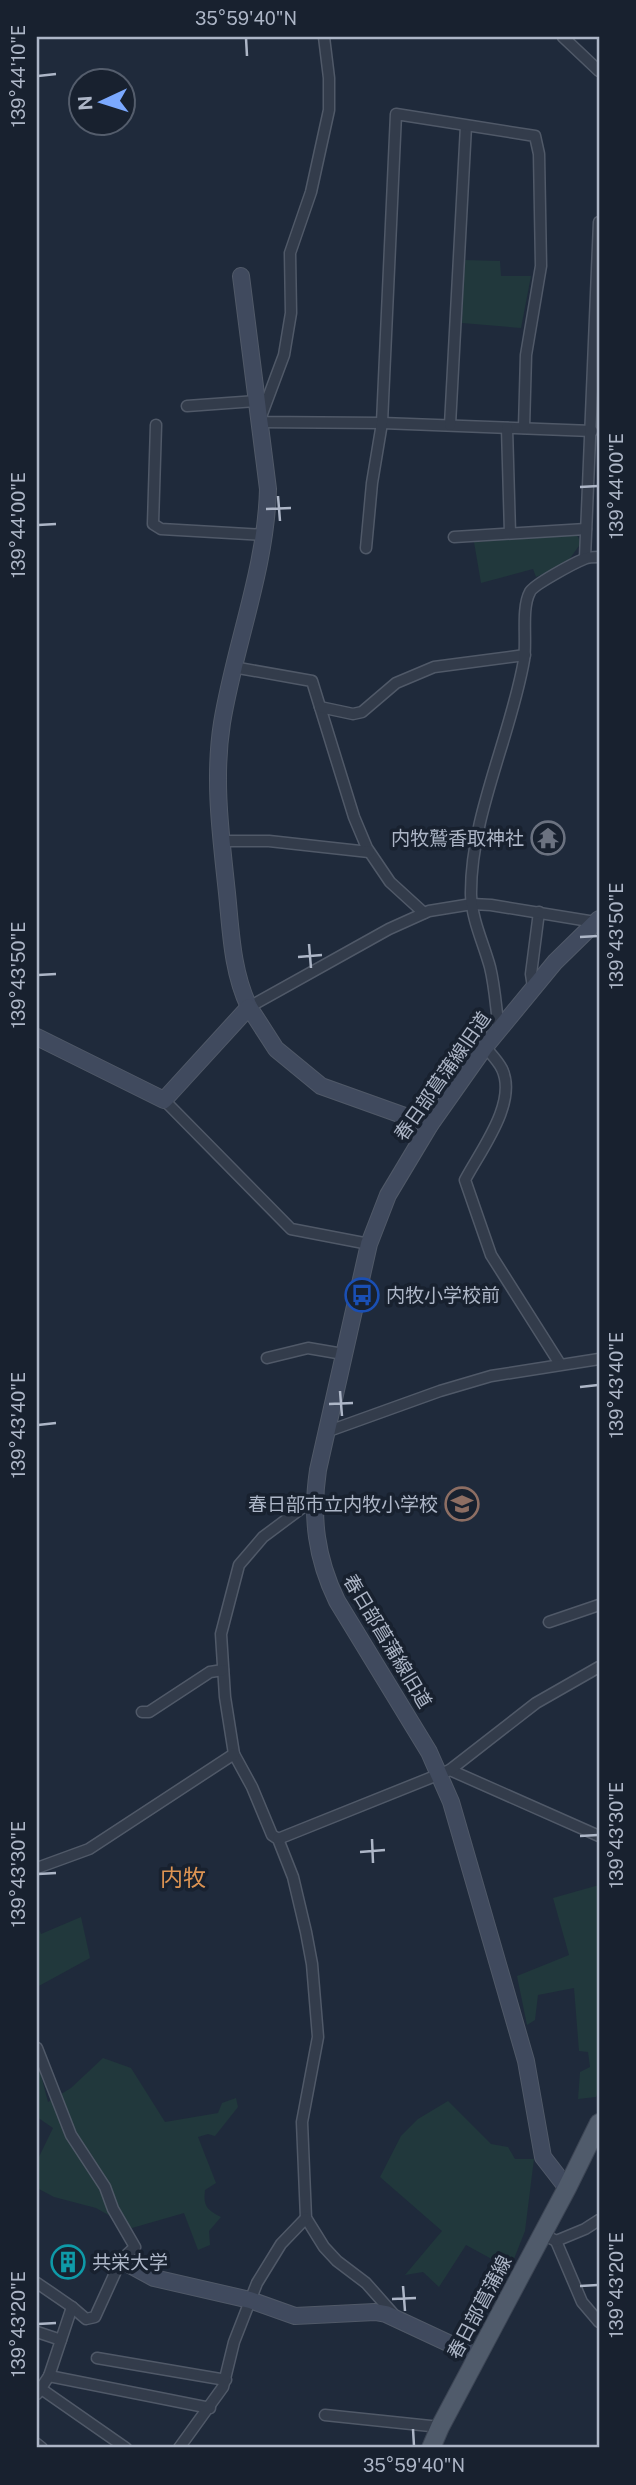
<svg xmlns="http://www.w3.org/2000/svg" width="636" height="2485" viewBox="0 0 636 2485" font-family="'Public Sans','Noto Sans JP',sans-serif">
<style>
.green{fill:#21383c}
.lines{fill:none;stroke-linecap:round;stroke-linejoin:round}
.street-casing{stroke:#505968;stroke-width:13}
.secondary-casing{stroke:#505968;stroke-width:18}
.primary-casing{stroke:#3c4554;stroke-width:20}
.street{stroke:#333c4b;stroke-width:10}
.secondary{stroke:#404a5e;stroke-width:16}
.primary{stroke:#505b6b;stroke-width:18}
.ticks{fill:none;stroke:#adb6c7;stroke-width:2.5}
.labels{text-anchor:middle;stroke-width:7;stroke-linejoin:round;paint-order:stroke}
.poi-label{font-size:19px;fill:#adb6c7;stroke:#18212f;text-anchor:end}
.street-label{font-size:19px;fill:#adb6c7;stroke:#18212f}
.quarter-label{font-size:23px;fill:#dd9453;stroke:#18212f}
.neatline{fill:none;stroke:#adb6c7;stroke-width:2.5}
.ticks-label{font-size:18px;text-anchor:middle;fill:#adb6c7}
</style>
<rect width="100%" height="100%" fill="#1f2a3b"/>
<g class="green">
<polygon points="464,260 500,261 501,276 531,276 521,328 462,323"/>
<polygon points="577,535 581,543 566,564 536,577 533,569 481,583 474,542"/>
<polygon points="599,1885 599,2090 596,2097 578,2099 580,2072 590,2067 588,2052 579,2051 574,1988 538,1995 535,2020 527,2025 517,1976 569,1955 553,1898"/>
<polygon points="81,1917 90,1958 37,1987 37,1924 41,1934"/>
<path d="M103 2058 131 2068 165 2122 218 2113 222 2103 236 2098 238 2107 215 2136 208 2134 198 2137 216 2183 205 2190C203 2206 207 2210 221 2217L209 2231 210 2245 198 2250 184 2213 132 2228 96 2208 54 2197 37 2188V2161L53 2128 37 2117V2060L48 2102 71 2088Z"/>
<polygon points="448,2101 491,2144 508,2147 515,2159 534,2159 525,2231 510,2269 466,2245 439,2287 423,2272 405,2275 442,2231 380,2177 401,2136 418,2119"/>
</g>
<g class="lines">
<defs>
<g id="street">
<polyline points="324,37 329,78 329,110 311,192 290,253 291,313 284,355 259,422 382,423 592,431"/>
<polyline points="563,37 599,71"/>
<polyline points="187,406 257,401"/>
<polyline points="156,425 153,524 161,529 265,535"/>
<polyline points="450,425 466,126"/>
<polyline points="507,428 510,533"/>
<polyline points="454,537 586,529"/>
<polyline points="366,548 372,483 382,423 396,114 535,136 539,154 541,266 526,355 524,428"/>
<polyline points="585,558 599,222"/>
<polyline points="233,667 312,681 354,817 367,848 390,882 424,913"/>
<polyline points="320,707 353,714 362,712 396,683 434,667 525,655"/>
<polyline points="222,841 269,841 369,852"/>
<polyline points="533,987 531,974 539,912"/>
<polyline points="249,1007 389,929 429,911 472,904 491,905 595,922"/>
<path d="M499 1030C496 1009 495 987 490 967 483 942 472 920 471 895 470 817 511 736 524 660 527 641 521 608 530 592 533 585 574 563 584 559 588 557 594 557 599 557"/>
<path d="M485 1047C491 1054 498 1061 502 1069 518 1103 480 1151 465 1180L491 1255 560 1364"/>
<polyline points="164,1100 291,1229 369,1244"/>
<polyline points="267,1358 308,1348 343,1354"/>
<polyline points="326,1432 440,1391 491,1376 599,1359"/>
<polyline points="314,1499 263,1537 239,1565 221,1634 225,1697 234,1754 252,1787 272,1835 278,1839 293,1877 306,1932 312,1964 318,2037 302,2122 306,2218 324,2247 337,2261 366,2283 397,2318"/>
<polyline points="549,1622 599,1605"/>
<polyline points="142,1712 149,1712 210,1672 223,1670"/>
<polyline points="450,1770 599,1836"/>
<polyline points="278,1839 450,1770 536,1703 599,1667"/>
<polyline points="37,1868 89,1849 234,1754"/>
<polyline points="37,2048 71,2135 105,2187 113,2209 135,2247 121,2260 95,2317 86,2319 72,2307 37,2283"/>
<polyline points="543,2234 556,2241 582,2302 599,2322"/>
<polyline points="556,2241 585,2229 599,2220"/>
<polyline points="37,2332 61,2340"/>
<polyline points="97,2358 226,2380"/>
<polyline points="49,2376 210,2408"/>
<polyline points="37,2386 126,2448"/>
<polyline points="37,2394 49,2376 72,2307"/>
<polyline points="325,2415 440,2427"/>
<polyline points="37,2444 42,2448"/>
<polyline points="179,2448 223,2387 234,2342 257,2283 281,2244 306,2218"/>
</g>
<g id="secondary">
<path d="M241 276 268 489C266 569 235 644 222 723 213 780 221 836 227 893 231 932 232 971 249 1007"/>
<polyline points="37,1037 164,1100 249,1007 276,1049 321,1086 430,1125"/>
<path d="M567 2188 543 2157 526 2061 451 1802 429 1752 337 1601C316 1558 311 1517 318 1470L369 1244 388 1195 430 1125 485 1047 555 962 599 919"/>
<polyline points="121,2260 154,2278 250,2300 295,2316 375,2312 386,2314 476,2356"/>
</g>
<polyline id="primary" points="431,2448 440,2427 567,2188 599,2123"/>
</defs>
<use href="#street" class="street-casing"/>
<use href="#secondary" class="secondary-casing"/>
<use href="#primary" class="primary-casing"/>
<use href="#street" class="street"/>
<use href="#secondary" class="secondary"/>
<use href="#primary" class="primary"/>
</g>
<path class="ticks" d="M246 38 247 56M38 76 56 74M580 487 598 486M278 496 280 521M266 509 291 508M38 525 56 524M580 937 598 936M309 944 311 968M298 957 322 955M38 975 56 974M580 1387 598 1385M340 1391 342 1416M329 1404 353 1403M38 1425 56 1423M580 1836 598 1835M372 1839 373 1863M360 1852 385 1850M38 1874 56 1873M403 2286 405 2311M580 2286 598 2285M392 2299 416 2298M38 2324 56 2323M413 2429 414 2446"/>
<defs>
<symbol id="temple-ring" viewBox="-11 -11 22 22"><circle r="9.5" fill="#18212f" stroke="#6b7280" stroke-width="1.5"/><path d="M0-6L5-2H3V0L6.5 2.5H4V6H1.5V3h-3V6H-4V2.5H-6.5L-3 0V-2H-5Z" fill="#6b7280"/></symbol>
<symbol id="bus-ring" viewBox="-11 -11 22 22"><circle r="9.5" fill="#18212f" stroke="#1a4fb4" stroke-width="1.5"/><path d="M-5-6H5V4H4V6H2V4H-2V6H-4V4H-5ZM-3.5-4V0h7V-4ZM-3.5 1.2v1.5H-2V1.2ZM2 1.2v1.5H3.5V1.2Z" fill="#1a4fb4"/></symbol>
<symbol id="school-ring" viewBox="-11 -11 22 22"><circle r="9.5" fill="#18212f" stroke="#8d6e63" stroke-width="1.5"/><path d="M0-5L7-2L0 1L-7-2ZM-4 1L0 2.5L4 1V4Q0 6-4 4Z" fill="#8d6e63"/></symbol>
<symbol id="building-ring" viewBox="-11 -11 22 22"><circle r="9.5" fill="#18212f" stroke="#0f9aa8" stroke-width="1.5"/><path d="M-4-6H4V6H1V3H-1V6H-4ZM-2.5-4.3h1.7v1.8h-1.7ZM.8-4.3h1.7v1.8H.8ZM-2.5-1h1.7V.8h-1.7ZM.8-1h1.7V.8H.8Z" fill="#0f9aa8"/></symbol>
</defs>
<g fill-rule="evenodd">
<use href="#temple-ring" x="529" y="819" width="38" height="38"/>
<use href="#bus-ring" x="343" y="1276" width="38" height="38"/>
<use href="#school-ring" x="443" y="1485" width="38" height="38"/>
<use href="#building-ring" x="49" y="2243" width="38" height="38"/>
</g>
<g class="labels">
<g class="poi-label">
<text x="524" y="845">内牧鷲香取神社</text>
<text x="386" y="1302" text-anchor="start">内牧小学校前</text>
<text x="438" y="1511">春日部市立内牧小学校</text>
<text x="92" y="2269" text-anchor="start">共栄大学</text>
</g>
<g class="street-label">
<text transform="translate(442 1076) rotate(-55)" y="7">春日部菖蒲線旧道</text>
<text transform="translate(388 1641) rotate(59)" y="7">春日部菖蒲線旧道</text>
<text transform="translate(479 2307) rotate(-62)" y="7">春日部菖蒲線</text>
</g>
<g class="quarter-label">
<text x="183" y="1886">内牧</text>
</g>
</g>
<rect width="636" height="2485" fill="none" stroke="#18212f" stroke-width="77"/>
<g transform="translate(102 102) rotate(266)"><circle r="33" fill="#18212f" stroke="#545d6c" stroke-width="2"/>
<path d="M0-5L12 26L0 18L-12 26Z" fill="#7ba9ff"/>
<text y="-10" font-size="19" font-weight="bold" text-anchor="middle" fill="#adb6c7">N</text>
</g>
<rect x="38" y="38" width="560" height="2408" class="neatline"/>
<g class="ticks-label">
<text x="246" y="25">35°59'40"N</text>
<text transform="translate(19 76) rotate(-90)" y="6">139°44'10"E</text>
<text transform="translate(617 486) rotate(-90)" y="6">139°44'00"E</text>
<text transform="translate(19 525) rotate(-90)" y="6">139°44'00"E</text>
<text transform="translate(617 936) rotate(-90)" y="6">139°43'50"E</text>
<text transform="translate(19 975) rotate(-90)" y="6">139°43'50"E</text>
<text transform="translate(617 1385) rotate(-90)" y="6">139°43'40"E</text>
<text transform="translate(19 1425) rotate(-90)" y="6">139°43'40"E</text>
<text transform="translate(617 1835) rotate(-90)" y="6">139°43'30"E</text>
<text transform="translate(19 1874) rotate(-90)" y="6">139°43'30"E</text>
<text transform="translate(617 2285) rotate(-90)" y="6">139°43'20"E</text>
<text transform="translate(19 2324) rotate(-90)" y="6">139°43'20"E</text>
<text x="414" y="2472">35°59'40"N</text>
</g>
</svg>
